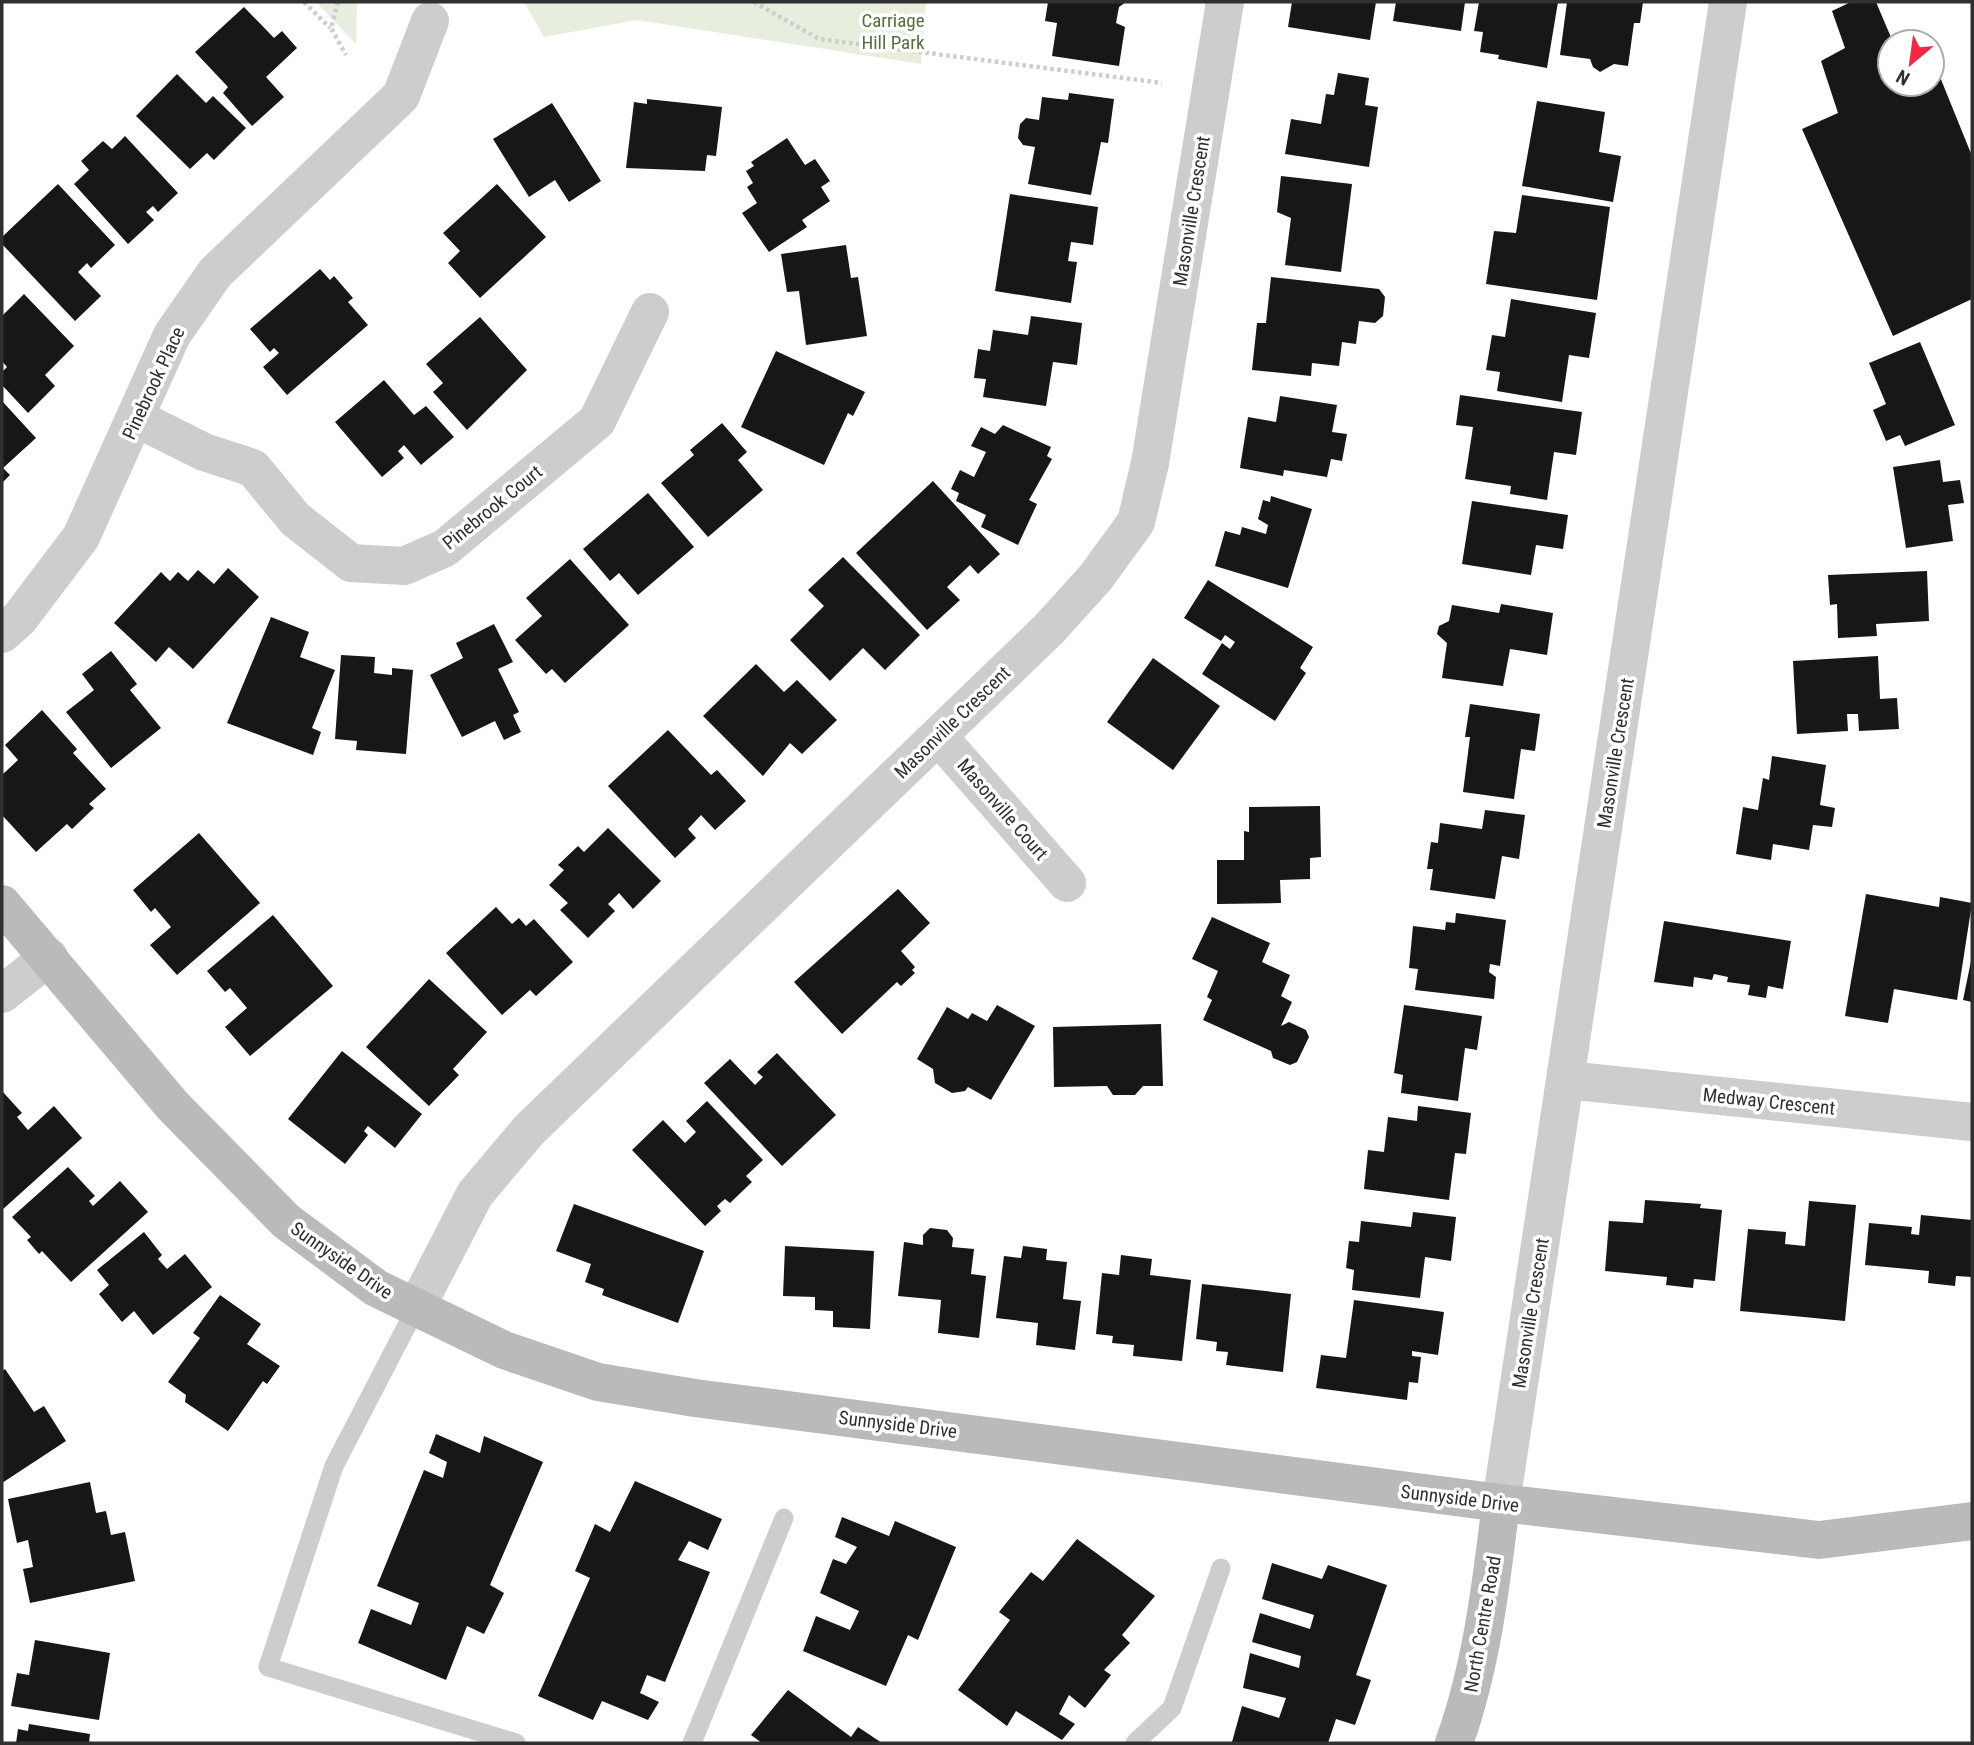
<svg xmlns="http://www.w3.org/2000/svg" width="1974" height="1745" viewBox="0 0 1974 1745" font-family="'Roboto Condensed',sans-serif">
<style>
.green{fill:#e7eedd}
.building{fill:#171717}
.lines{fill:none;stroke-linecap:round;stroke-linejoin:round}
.path{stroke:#cdcdcd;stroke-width:4.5;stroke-dasharray:3.5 3.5;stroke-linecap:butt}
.lane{stroke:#cdcdcd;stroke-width:19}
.street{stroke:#cdcdcd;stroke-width:38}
.secondary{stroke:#bababa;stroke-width:38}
.labels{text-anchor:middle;stroke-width:7;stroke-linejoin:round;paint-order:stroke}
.park-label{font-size:19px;fill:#556f3a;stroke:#fff}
.street-label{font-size:19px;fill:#303030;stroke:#fff}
</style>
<rect width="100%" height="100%" fill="#fff"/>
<g class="green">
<polygon points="316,2 357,2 356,44"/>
<polygon points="524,2 926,2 921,64 637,20 544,37"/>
</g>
<g class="building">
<polygon points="1048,2 1126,2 1119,7 1116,23 1125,27 1119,66 1052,56 1057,23 1045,21"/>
<polygon points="1292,2 1376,2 1370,40 1288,27"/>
<polygon points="1396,2 1465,2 1461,31 1393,21"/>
<polygon points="1479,2 1558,2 1547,68 1498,59 1499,55 1480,52 1483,32 1474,31"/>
<polygon points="1567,2 1643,2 1640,23 1634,23 1628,66 1614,64 1600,72 1593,67 1590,59 1560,55"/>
<polygon points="1851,2 1876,2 1893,42 1890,42 1890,84 1932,84 1932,75 1938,72 1972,156 1972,299 1893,336 1802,129 1838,113 1821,61 1845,48 1832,11"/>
<polygon points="244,7 274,38 282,31 297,48 266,77 284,97 252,126 223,93 228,87 195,52"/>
<polygon points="1338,73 1369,78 1365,105 1378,107 1369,167 1285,154 1291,119 1321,124 1326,94 1334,95"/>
<polygon points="177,74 206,103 213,96 246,128 214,160 207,153 190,169 136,116"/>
<polygon points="1069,93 1114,99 1108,143 1101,142 1091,195 1028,184 1035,147 1023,145 1018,138 1020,124 1026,118 1039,120 1042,97 1068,100"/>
<polygon points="647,99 722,107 716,156 707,155 705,171 626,168 634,102 647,104"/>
<polygon points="1537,101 1605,112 1599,152 1621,156 1613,202 1522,186"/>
<polygon points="552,103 601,181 569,202 555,180 529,197 493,139"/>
<polygon points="125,136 178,193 158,212 153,206 146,212 154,220 128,244 74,184 89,170 81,161 103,141 112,149"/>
<polygon points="787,138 805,165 815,159 830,181 821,187 830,201 802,220 807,227 769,252 742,213 757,203 747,187 753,183 746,171 754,166 751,162"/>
<polygon points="1281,176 1352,184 1341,272 1285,265 1291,218 1277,212"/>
<polygon points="58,184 115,245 91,268 87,263 78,272 101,296 75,321 2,244 2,237"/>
<polygon points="497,184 546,237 480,298 448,263 460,251 443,233"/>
<polygon points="1010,194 1098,207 1093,245 1071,242 1068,261 1077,262 1071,303 995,291"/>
<polygon points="1522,195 1610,207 1597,300 1486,284 1494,231 1516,233"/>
<polygon points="846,245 851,278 858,277 867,336 806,345 799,291 787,292 781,254"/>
<polygon points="320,269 330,280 334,276 353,298 348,302 368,325 287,395 263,367 279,353 274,348 270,352 250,329"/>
<polygon points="1271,277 1379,289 1385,297 1383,316 1375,323 1359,321 1356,344 1342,342 1339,366 1312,363 1311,376 1252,370 1257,323 1266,323"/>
<polygon points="24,294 74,346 45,375 55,386 28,413 2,385 2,372 7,367 2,361 2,316"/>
<polygon points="1511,299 1596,313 1589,358 1569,355 1562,402 1497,391 1500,372 1486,370 1492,335 1505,337"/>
<polygon points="1031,316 1082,323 1077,365 1053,362 1046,406 983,397 986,379 974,378 978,349 990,351 993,330 1028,335"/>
<polygon points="480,317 527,370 467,430 433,392 443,383 426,364"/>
<polygon points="1920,342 1955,425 1905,446 1900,435 1886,441 1873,410 1886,404 1869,363"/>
<polygon points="776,351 865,392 853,416 848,413 824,465 741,427"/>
<polygon points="384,380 414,415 426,406 454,437 421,465 404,445 398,451 404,458 382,477 335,422"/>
<polygon points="1460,395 1582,412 1576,455 1554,452 1547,500 1510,494 1511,486 1465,479 1473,427 1456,425"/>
<polygon points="1280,396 1337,405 1332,432 1347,434 1342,461 1331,459 1327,477 1284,470 1283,476 1240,468 1248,417 1276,422"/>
<polygon points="2,401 36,438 3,468 10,475 2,483"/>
<polygon points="722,423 747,452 738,460 763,490 708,537 661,483 694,455 690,450"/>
<polygon points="1003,425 1051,447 1047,456 1052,459 1029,500 1037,504 1018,545 981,527 986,515 956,501 959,493 951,489 960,470 974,477 986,452 971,446 981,427 995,434"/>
<polygon points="1940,460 1943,482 1960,480 1964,503 1948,505 1953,541 1906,548 1893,467"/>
<polygon points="933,481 1000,554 978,574 970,565 947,587 960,600 927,630 856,553"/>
<polygon points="648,493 694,547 638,595 619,573 610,581 583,549"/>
<polygon points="1271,496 1312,509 1288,588 1215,566 1225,531 1240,535 1242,527 1266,534 1268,525 1258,519 1263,500 1270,502"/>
<polygon points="1472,501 1568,515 1563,549 1536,545 1531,575 1462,564"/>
<polygon points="843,557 920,635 885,670 863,648 830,681 790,640 824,606 808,590"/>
<polygon points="570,559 629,625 565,683 552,669 546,674 515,640 542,616 526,598"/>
<polygon points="228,568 259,597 193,669 169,647 156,662 114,623 161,572 170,581 178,572 188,581 198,570 214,584"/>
<polygon points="1927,571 1929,621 1876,624 1877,636 1838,638 1837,604 1830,605 1828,575"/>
<polygon points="1208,580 1313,647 1300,668 1306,673 1275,721 1202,674 1222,643 1230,649 1235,642 1225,635 1221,641 1184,618"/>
<polygon points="1501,604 1553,613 1547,655 1510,649 1503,686 1442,678 1447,643 1437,634 1439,626 1449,621 1452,605 1499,613"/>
<polygon points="271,617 309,632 300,657 335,670 312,728 321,732 313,755 227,723"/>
<polygon points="494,624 513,662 498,669 519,712 513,715 521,732 504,740 495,721 462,737 430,675 463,658 456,643"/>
<polygon points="111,651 137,684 130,690 161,728 111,768 66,712 94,690 82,674"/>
<polygon points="341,655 375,657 374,673 392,675 392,668 413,670 406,754 356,750 357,741 335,739"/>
<polygon points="1878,656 1880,699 1897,698 1899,729 1859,731 1858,714 1847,714 1848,731 1797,734 1793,661"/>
<polygon points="1153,658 1220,706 1173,770 1107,722"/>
<polygon points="756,664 784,692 797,680 837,720 802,754 790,743 763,776 703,716"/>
<polygon points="1470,704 1540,714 1535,751 1521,749 1514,799 1463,792 1470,737 1465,737"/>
<polygon points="42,710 77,749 73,753 106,789 89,804 94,808 72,829 67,824 36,852 2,815 2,775 18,760 5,745"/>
<polygon points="668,730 711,775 717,770 746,801 715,830 701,815 688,829 696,838 675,858 608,786"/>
<polygon points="1772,756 1826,765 1820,805 1835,808 1832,827 1813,825 1809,850 1773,844 1771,860 1736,854 1743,807 1758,810 1763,778 1769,780"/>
<polygon points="1320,806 1321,857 1310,858 1310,879 1280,880 1281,903 1217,904 1217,860 1244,860 1244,831 1249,832 1249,807"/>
<polygon points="1485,810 1525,815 1519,859 1502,856 1495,899 1430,890 1433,869 1427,869 1431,842 1438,843 1440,823 1482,829"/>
<polygon points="608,828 661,881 633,909 619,893 608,904 615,911 588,938 560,910 568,903 549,885 564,870 558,865 578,846 584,852"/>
<polygon points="199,833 260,903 177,975 150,945 171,927 155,908 151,912 133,890"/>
<polygon points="898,889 930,923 901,951 915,967 912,970 915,973 901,986 897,982 842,1034 794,982"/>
<polygon points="1866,894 1939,907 1940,897 1972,903 1957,1000 1894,989 1888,1023 1845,1016"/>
<polygon points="496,907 512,924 519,918 526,926 534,919 573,962 536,996 530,990 502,1015 446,953"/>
<polygon points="1456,913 1506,920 1500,966 1490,964 1489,972 1496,977 1494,999 1415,990 1418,969 1409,968 1413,926 1445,930 1446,922 1455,923"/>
<polygon points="273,915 333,986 250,1056 225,1027 247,1008 230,988 225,992 207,971"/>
<polygon points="1212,917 1270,943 1262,962 1290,975 1281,996 1292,1002 1281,1026 1289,1022 1306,1030 1309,1037 1297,1062 1290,1065 1273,1058 1271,1051 1203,1020 1212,1000 1207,997 1218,971 1192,959"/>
<polygon points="1664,921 1791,941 1783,989 1768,986 1766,998 1748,995 1750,985 1727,982 1728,977 1714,974 1712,980 1694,977 1693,987 1654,982"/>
<polygon points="1971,961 1972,961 1972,1002 1963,1000"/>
<polygon points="429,979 487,1032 453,1069 459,1075 429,1106 366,1047"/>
<polygon points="997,1005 1035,1026 991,1100 968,1087 965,1091 952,1093 935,1083 933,1069 917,1059 947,1007 968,1019 972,1013 987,1021"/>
<polygon points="1404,1005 1482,1016 1477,1050 1465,1048 1458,1101 1401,1093 1403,1075 1394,1073"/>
<polygon points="1161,1024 1163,1086 1143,1086 1135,1095 1113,1095 1107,1086 1054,1087 1053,1027"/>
<polygon points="342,1051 422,1114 395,1148 368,1126 364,1131 368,1135 345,1164 288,1119"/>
<polygon points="777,1053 836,1115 782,1166 704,1083 730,1059 755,1085 763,1077 757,1072"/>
<polygon points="2,1091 22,1113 17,1117 28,1130 54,1106 82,1138 2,1210"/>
<polygon points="707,1101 763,1160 746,1176 752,1182 730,1203 725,1199 717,1206 721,1211 705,1226 632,1150 663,1120 685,1143 696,1132 686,1121"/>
<polygon points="1418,1106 1471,1113 1466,1154 1455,1153 1449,1200 1364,1189 1368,1150 1384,1152 1388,1117 1417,1121"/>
<polygon points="68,1167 95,1196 89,1201 93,1206 120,1181 148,1212 71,1282 42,1251 39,1254 27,1240 31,1237 12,1217"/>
<polygon points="1645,1200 1701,1204 1700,1208 1722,1210 1715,1281 1694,1279 1693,1288 1666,1285 1667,1277 1605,1271 1609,1221 1643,1223"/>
<polygon points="1809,1201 1856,1205 1845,1321 1740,1311 1748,1229 1786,1232 1785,1244 1805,1246"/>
<polygon points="574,1204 704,1251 678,1323 602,1295 604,1289 585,1282 591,1264 556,1251"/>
<polygon points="1413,1212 1456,1217 1451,1261 1425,1257 1420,1298 1352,1290 1354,1270 1346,1268 1349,1241 1359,1242 1361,1221 1411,1227"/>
<polygon points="1921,1215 1972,1220 1972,1277 1956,1276 1955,1286 1928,1283 1929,1271 1865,1265 1869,1223 1912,1227 1911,1234 1919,1235"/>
<polygon points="930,1228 947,1230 953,1238 952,1247 974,1249 971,1274 986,1276 979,1338 938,1333 941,1300 898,1296 904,1242 923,1245 923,1235"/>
<polygon points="144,1232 162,1255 158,1259 167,1269 185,1254 212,1287 153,1335 134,1311 122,1322 99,1294 109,1285 97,1270"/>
<polygon points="785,1246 874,1251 870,1329 833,1327 833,1311 815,1310 815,1297 783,1296"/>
<polygon points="1023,1246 1047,1249 1046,1260 1067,1262 1063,1299 1081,1301 1075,1350 1036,1345 1038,1323 996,1318 1004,1256 1021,1258"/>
<polygon points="1121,1255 1152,1259 1150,1275 1191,1280 1182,1361 1133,1356 1134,1345 1112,1343 1113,1336 1096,1334 1102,1273 1119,1275"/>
<polygon points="1202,1284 1291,1294 1283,1372 1226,1365 1228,1352 1216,1351 1217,1342 1196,1339"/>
<polygon points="220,1295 261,1324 247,1344 280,1366 267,1384 263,1381 228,1431 185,1402 186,1395 168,1382 200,1338 193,1333"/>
<polygon points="1354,1300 1444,1312 1438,1355 1412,1351 1412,1356 1421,1357 1418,1383 1409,1382 1407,1400 1316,1388 1321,1355 1346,1358"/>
<polygon points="5,1369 34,1412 44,1406 66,1441 2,1483 2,1371"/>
<polygon points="436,1434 480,1453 484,1436 543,1462 490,1585 504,1593 484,1634 467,1626 446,1680 358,1643 371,1609 411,1625 419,1603 377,1586 424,1470 443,1478 447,1462 429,1453"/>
<polygon points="635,1481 722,1519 708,1550 689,1541 678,1560 710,1572 665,1682 647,1675 640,1693 659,1702 648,1720 602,1701 593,1720 538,1696 590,1578 575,1571 595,1524 610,1532"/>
<polygon points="90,1482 96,1513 106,1511 111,1535 125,1532 135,1581 30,1603 23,1569 33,1567 28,1540 17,1543 8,1499"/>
<polygon points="842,1517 889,1536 895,1521 956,1547 918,1640 908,1635 886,1686 803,1651 816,1616 850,1630 859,1611 820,1593 833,1559 846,1564 857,1547 835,1537"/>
<polygon points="1077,1539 1155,1596 1122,1635 1130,1643 1104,1670 1111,1675 1085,1708 1069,1695 1059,1714 1075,1724 1062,1740 1016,1711 1007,1726 958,1690 1010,1620 999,1612 1031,1572 1043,1581"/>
<polygon points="1272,1563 1322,1579 1328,1565 1387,1585 1356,1675 1371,1680 1355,1725 1336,1719 1328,1743 1232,1742 1242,1706 1279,1718 1286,1698 1243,1688 1250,1653 1299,1668 1301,1656 1252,1642 1260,1613 1310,1629 1314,1615 1262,1599"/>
<polygon points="35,1640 110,1653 99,1720 11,1706 17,1673 29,1675"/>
<polygon points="788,1690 851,1737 858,1727 882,1743 762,1743 751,1735"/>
<polygon points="29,1724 90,1734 89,1743 16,1743 18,1729 28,1731"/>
</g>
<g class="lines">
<g class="path">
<polyline points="304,2 330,28"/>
<polyline points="338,2 331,28 346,55"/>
<polyline points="754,2 819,39 1162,83"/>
</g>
<g class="lane">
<polyline points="416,1308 334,1466 268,1667 516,1743"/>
<polyline points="692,1743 784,1518"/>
<polyline points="1135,1743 1172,1708 1221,1568"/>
</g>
<g class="street">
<polyline points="136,418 204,452 253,468 295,519 351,563 404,566 445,548 597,421 650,312"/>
<polyline points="2,634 19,619 81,537 172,335 215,273 401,96 430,21"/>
<polyline points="938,736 1067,883"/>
<polyline points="2,994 49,957"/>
<polyline points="1566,1080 1972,1122"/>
<polyline points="416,1308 475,1194 529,1130 1050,628 1096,577 1136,522 1150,463 1225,2"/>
<polyline points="1501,1503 1728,2"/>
</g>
<g class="secondary">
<polyline points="2,904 173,1106 286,1221 376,1288 504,1350 598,1382 695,1398 1501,1503 1819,1540 1972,1521"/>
<path d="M1454 1743C1482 1665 1491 1585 1501 1503"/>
</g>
</g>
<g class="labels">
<g class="park-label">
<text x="893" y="27">Carriage<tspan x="893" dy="22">Hill Park</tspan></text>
</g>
<g class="street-label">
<text transform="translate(1191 211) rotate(-81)" y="7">Masonville Crescent</text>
<text transform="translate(153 383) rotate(-65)" y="7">Pinebrook Place</text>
<text transform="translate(492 507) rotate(-39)" y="7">Pinebrook Court</text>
<text transform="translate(952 722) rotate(-44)" y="7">Masonville Crescent</text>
<text transform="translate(1615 753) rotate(-81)" y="7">Masonville Crescent</text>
<text transform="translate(1003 809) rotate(49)" y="7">Masonville Court</text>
<text transform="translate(1769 1101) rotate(6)" y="7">Medway Crescent</text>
<text transform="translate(342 1260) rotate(35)" y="7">Sunnyside Drive</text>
<text transform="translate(1530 1313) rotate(-81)" y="7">Masonville Crescent</text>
<text transform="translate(898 1424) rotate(7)" y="7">Sunnyside Drive</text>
<text transform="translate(1460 1498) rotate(7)" y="7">Sunnyside Drive</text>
<text transform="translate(1482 1624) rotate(-80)" y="7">North Centre Road</text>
</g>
</g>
<rect width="1974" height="1745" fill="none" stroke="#303030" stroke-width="7"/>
<g transform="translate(1911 63) rotate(209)"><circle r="33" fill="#ffffff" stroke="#acacac" stroke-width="2"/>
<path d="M0-5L12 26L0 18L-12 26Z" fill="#f02940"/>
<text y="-10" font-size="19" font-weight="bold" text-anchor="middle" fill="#303030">N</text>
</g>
</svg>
